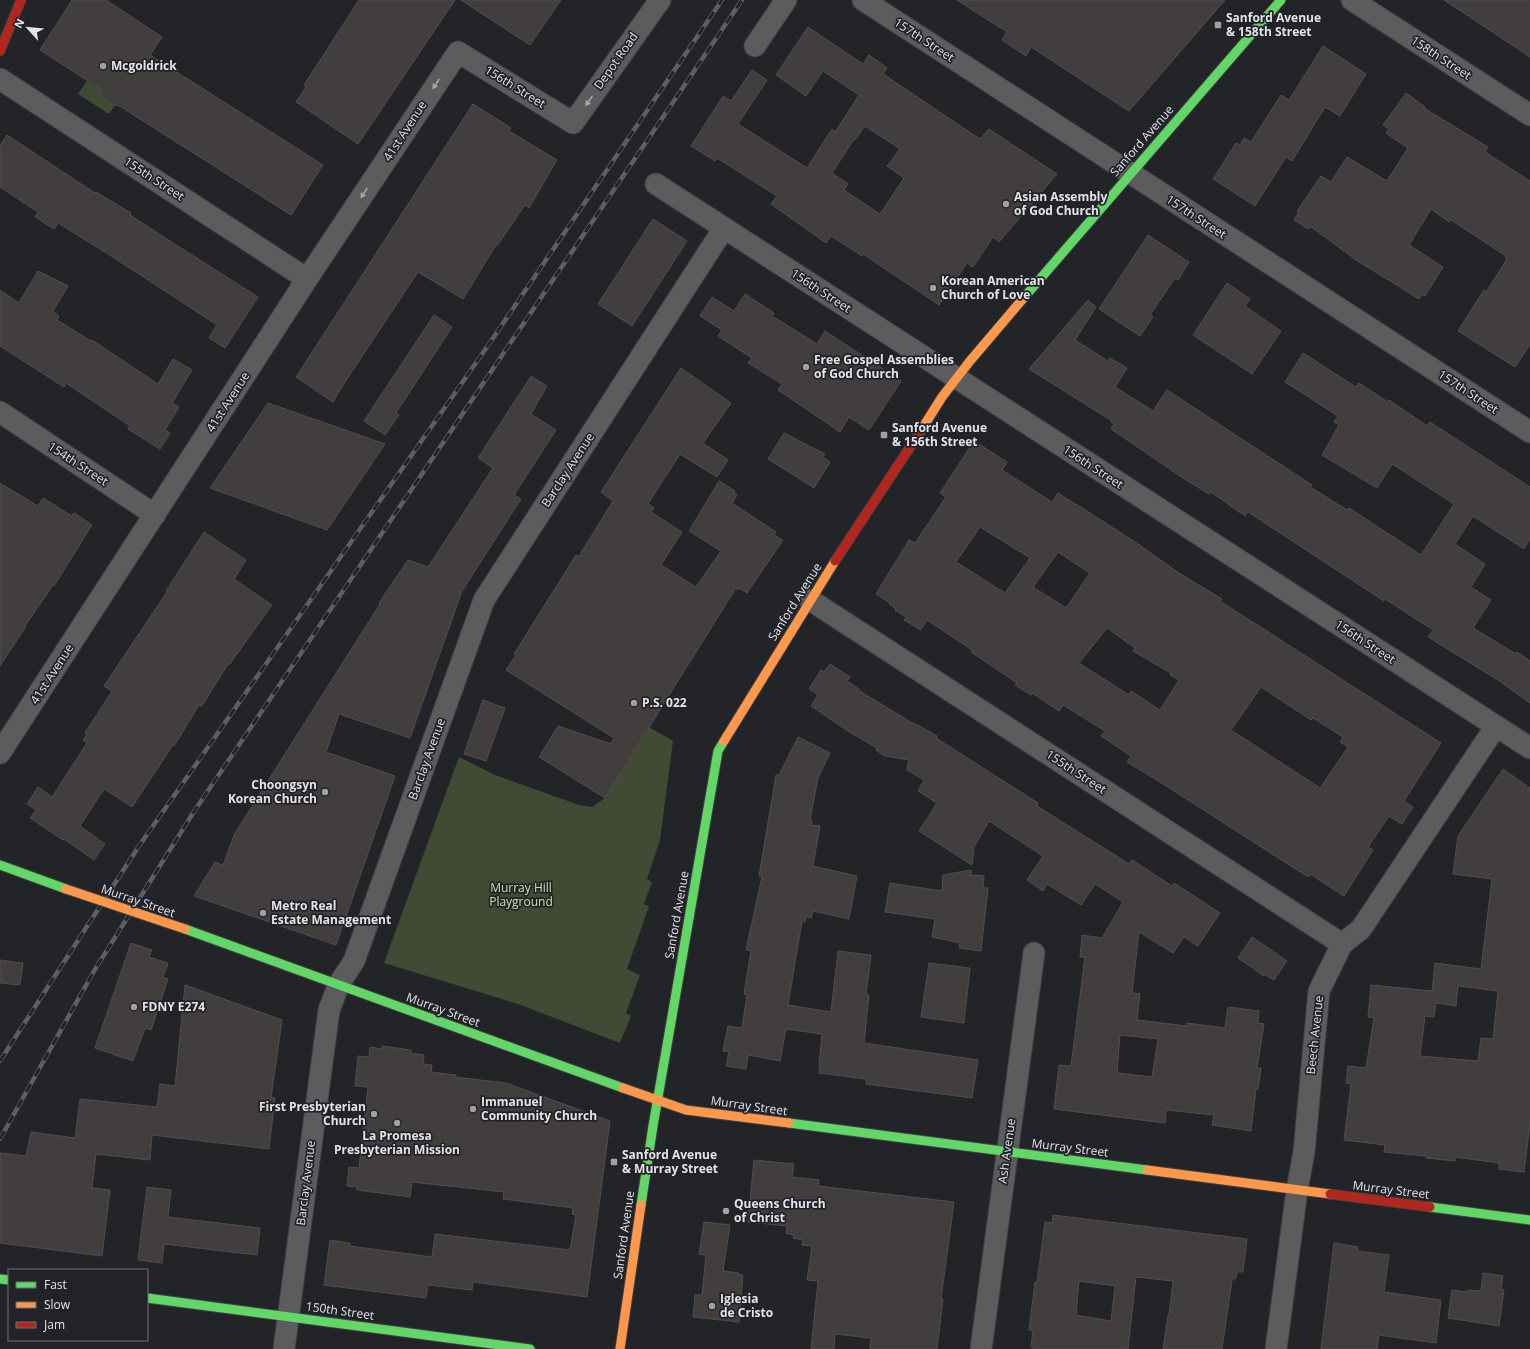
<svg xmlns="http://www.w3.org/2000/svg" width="1530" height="1349" viewBox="0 0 1530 1349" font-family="'Open Sans',sans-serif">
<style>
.green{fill:#414a33}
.building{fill:#423e3d;stroke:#4f4f50;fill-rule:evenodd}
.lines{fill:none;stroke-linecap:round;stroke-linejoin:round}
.street-casing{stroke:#404043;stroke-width:23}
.fast-casing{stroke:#404043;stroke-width:11}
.slow-casing{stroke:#404043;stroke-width:11}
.jam-casing{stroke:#404043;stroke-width:11}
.street{stroke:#5c5c5e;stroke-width:21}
.fast{stroke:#63d668;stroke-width:9}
.slow{stroke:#ff974d;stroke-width:9}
.jam{stroke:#b3261e;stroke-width:9}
.rail-casing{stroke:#5e5f61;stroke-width:4.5}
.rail{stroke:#222329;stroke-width:3;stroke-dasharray:9;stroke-linecap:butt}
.slow-bridge-casing{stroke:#404043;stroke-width:11;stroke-linecap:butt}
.slow-bridge{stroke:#ff974d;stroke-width:9}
.oneway{fill:#a6a7aa}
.poi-dot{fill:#a0a1a5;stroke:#222329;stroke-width:1.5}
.labels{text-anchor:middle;stroke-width:3.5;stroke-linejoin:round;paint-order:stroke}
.poi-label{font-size:12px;font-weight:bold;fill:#e3e4e8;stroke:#222329;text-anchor:start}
.street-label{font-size:12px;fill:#e3e4e8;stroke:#222329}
.park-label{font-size:12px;fill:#cce1a6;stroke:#222329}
</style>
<rect width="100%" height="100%" fill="#232428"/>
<g class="green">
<polygon points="87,81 102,90 99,95 115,105 109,114 78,94"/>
<polygon points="649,727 673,741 660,840 647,879 652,882 644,904 649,906 627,969 640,975 626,1013 631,1016 620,1043 518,1004 384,963 459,757 495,775 579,805 592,807 605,798"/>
</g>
<g class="building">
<polygon points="72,0 106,0 162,37 150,55 323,165 291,215 118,105 117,106 99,95 102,90 40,50"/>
<polygon points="359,0 455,0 358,144 296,102 306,87 304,85"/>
<polygon points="461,0 561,0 530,45"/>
<polygon points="957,0 1225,0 1129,111 1031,47 1026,56 1002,40 1007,32"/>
<polygon points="1444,0 1530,0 1530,57 1500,37"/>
<path d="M808 27 863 64 869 55 887 68 883 74 980 139 989 129 1057 174 999 242 993 237 973 267 967 263 939 305 863 254 862 256 831 236 826 243 771 204 777 196 717 158 715 161 691 146 723 96 731 101 752 70 767 80 738 124 807 168 832 129 835 132 859 95 823 71 806 96 776 75ZM865 126 900 149 887 166 904 178 880 214 844 190 848 184 832 173 854 139 855 140Z"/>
<polygon points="1323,46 1366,74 1340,116 1325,107 1292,161 1286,157 1255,206 1213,179 1236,143 1240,145 1244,138 1251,142 1281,95 1289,100"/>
<polygon points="1406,93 1425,107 1424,108 1488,147 1485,152 1530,181 1530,345 1515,367 1458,331 1484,290 1486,292 1507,259 1505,258 1506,256 1451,220 1449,222 1431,209 1409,245 1443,267 1425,296 1422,294 1419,299 1356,260 1314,229 1310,227 1308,229 1294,220 1299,212 1297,211 1321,176 1331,182 1347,157 1387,181 1408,148 1386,133 1389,129 1383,125"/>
<polygon points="473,104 511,128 509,131 557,160 529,208 525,205 497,246 496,245 463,299 418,272 343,385 333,402 296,377"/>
<polygon points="7,135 95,193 96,192 131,213 130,215 156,232 258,297 225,348 209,338 217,325 116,259 58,223 54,229 35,217 38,212 0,187 0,146"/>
<polygon points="653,219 687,241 632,326 598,304"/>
<polygon points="1148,235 1189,262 1178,280 1175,278 1150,315 1153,317 1140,336 1099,309"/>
<polygon points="38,271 68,286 53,311 59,316 57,320 91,341 92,340 158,384 173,359 192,370 172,403 179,407 165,430 170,433 160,449 128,429 130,426 66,383 64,387 0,346 0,290 19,303"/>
<polygon points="1227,283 1250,299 1245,306 1281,331 1252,374 1193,335"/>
<polygon points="745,294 774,313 772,316 817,344 825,331 901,381 869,430 849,417 840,432 778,390 782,384 748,363 752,358 718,336 722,330 700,316 712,297 734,311"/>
<polygon points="1088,300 1096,307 1075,340 1108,361 1110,358 1127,368 1115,387 1153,411 1167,390 1312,485 1310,487 1347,510 1349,508 1421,555 1454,504 1392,464 1377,488 1322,455 1339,425 1334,422 1338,416 1285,382 1303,353 1356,387 1359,383 1388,402 1389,400 1427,426 1430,422 1530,487 1530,539 1524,549 1473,516 1455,544 1485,564 1471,587 1491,600 1473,628 1516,654 1517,652 1530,661 1530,703 1498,680 1428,637 1433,630 1385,599 1384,601 1248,512 1245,516 1211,492 1209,494 1186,480 1111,429 1114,424 1111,422 1112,421 1029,369"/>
<polygon points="434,315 452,327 396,413 399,415 385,435 364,421"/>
<polygon points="681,368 731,403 703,443 728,460 717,477 680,454 648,504 654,508 651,512 682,532 661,565 696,587 721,551 689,531 719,481 735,491 734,493 737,495 732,503 776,532 774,535 783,540 747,593 739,588 738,590 736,588 605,798 539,757 558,726 611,744 614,738 506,670 516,655 514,654 576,555 579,556 613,501 601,492"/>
<polygon points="531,376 547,386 531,414 556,430 514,495 521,499 462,591 410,738 339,714 326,752 395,776 336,945 194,896 215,862 223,865 235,833 380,604 379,603 408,560 428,567 493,468 478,458"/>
<polygon points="268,403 385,444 327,530 210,488"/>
<polygon points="784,433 825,454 823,457 830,462 814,488 768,459"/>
<path d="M974 441 1007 462 1002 470 1052 502 1058 493 1087 511 1135 542 1179 573 1222 599 1220 601 1441 743 1404 801 1413 807 1402 824 1389 816 1368 847 1373 850 1344 896 1310 874 1308 877 1160 782 1127 762 1131 756 1101 736 1105 731 1063 705 1059 711 1032 693 1031 695 1015 685 1017 683 971 652 972 650 927 620 921 630 904 620 906 617 895 610 896 609 889 604 890 603 876 594 909 540 915 543 946 497 940 493ZM980 527 1030 558 1005 593 956 562ZM1058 552 1090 573 1066 608 1033 587ZM1107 628 1135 648 1133 651 1171 673 1170 675 1179 680 1160 710 1131 691 1129 695 1079 663ZM1261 687 1311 720 1313 718 1343 737 1340 742 1348 747 1320 788 1231 730Z"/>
<polygon points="0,483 38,506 43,498 72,516 74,513 92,525 54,586 53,585 25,626 26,626 0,666"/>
<polygon points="204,532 246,560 234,579 272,605 229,665 228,664 202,706 199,705 174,746 173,745 132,807 104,789 80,826 105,844 94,860 64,839 63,840 30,818 36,810 27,804 38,787 52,797 87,743 83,740 87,734 85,733 112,691 104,686 167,592 166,591"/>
<path d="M830 664 850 677 847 681 859 689 858 690 914 724V723L937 736 936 738 1038 803 1037 806 1129 864 1132 860 1172 886 1174 883 1220 913 1198 946 1184 937 1173 953 1139 932 1132 993 1140 994 1137 1020 1187 1026V1023L1225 1028 1228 1007 1259 1011 1258 1023 1264 1024 1257 1068H1261L1258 1089H1256L1251 1131 1212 1125 1214 1115 1166 1110 1165 1123 1054 1109 1059 1065 1071 1066 1085 957H1080L1082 935 1102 938 1123 902 1095 884 1081 905 1047 884 1043 891 1027 880 1043 856 989 821 974 847 972 865 919 831 937 803 918 791 924 780 907 770 909 760 885 756 876 750 877 748 848 731 811 706 818 695 809 689 821 670 824 672ZM1120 1035 1158 1039 1152 1077 1117 1073Z"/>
<polygon points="483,700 505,708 486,761 464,754"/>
<polygon points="798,737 830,753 818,778 810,820 812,820 811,825 820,826 813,866 857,876 849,919 813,911 811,918 806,917 805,922 802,921 788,1005 831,1012 838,951 871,955 866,994 869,995 864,1043 978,1060 972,1098 866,1084 866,1079 819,1073 820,1065 819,1065 822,1034 786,1029 780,1061 748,1055 746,1069 726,1066 729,1052 723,1051 728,1026 742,1028 747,995 744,994 751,951 746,950 762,877 759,876 776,775 779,775"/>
<path d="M1503 769 1530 788V1123L1524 1172 1499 1169V1163L1455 1157V1161L1426 1158V1156L1384 1152 1385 1145 1344 1140 1351 1084 1346 1083 1348 1066 1366 1068 1374 1018 1368 1017 1371 985 1432 991 1435 963 1481 969 1492 879 1453 874 1458 836ZM1458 986 1498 991 1493 1039 1481 1038 1478 1061 1420 1056 1425 1016 1434 1017 1436 1003 1456 1006Z"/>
<polygon points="971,870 971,875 984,876 983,888 988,888 981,951 959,948 960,943 932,937 935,919 885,912 890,883 942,891 943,875"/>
<polygon points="1252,937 1287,961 1274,980 1264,974 1264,976 1238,958"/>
<polygon points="131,943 152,950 149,957 168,963 163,977 168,979 151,1030 145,1028 133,1061 95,1048"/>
<polygon points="0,960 23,963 20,985 0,983"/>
<polygon points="929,963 970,968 964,1023 921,1017"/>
<polygon points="185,985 282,1020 271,1098 275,1098 269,1149 152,1135 150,1160 96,1154 92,1188 110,1190 102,1256 0,1243 0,1153 26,1156 31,1132 75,1138 80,1099 157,1107 160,1084 175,1086"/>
<polygon points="382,1046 411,1050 411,1053 424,1055 423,1064 432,1065 431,1072 456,1075 455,1077 506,1083 610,1121 587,1297 473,1282 472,1290 428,1285 426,1298 324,1285 330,1240 350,1243 350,1246 432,1257 435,1234 570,1250 576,1215 572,1214 573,1208 503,1199 504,1192 412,1182 410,1197 357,1190 357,1187 347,1186 349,1167 359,1168 368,1087 355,1086 358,1056 369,1057 370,1047 382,1049"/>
<polygon points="754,1160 794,1164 792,1177 819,1180 818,1186 954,1202 941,1299 943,1299 937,1349 870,1349 871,1338 835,1334 834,1349 811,1349 818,1281 807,1280 812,1246 802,1245 803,1240 793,1238 794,1235 786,1233 787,1226 748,1222"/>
<polygon points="147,1187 171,1190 168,1217 260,1228 257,1255 164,1244 162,1263 138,1260"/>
<path d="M1053 1215 1247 1239 1243 1272H1237L1236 1278 1232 1280 1222 1349H1163L1168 1315H1169L1173 1281 1136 1277 1128 1349H1033V1347H1031L1033 1331 1029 1330 1035 1282H1037L1045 1222 1052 1223ZM1079 1281 1115 1286 1111 1321 1076 1315Z"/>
<polygon points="704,1222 730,1225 723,1271 739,1273 738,1274 743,1275 739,1322 693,1317 695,1295 702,1295 706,1255 699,1254"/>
<polygon points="1334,1243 1358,1247 1358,1251 1389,1255 1384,1292 1441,1300 1436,1343 1379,1335 1377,1349 1321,1349"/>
<polygon points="1483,1273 1503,1276 1501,1289 1504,1290 1499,1326 1448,1318 1452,1290 1467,1292 1468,1290 1481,1291"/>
</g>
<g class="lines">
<defs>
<g id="street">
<polyline points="863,0 1530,432"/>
<polyline points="1352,0 1530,115"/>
<polyline points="755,46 786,0"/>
<polyline points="0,79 307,279"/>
<polyline points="656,184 1530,748"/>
<polyline points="0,412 155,515"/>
<polyline points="810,600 1342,944"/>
<polyline points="0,753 307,279 458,52 573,123 660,0"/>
<polyline points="284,1349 329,1010 339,984 354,961 484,600 724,228"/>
<polyline points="981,1349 1034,953"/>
<polyline points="1276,1349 1297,1190 1304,1152 1319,991 1342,944 1361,929 1496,726"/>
</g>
<g id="fast">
<polyline points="1021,301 1281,0"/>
<polyline points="0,865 66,889"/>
<polyline points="185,929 623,1088"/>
<polyline points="789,1123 1147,1170"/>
<polyline points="641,1205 653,1126 718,751 724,741"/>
<polyline points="1430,1207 1530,1220"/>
<polyline points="0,1279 9,1280"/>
<polyline points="147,1298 530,1349"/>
</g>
<g id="slow">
<polyline points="920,432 942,397 970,361 1021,301"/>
<polyline points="724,741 835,561"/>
<polyline points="623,1088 686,1110 789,1123"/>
<polyline points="1147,1170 1330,1194"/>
<polyline points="620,1349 641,1205"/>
</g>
<g id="jam">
<polyline points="0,51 21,0"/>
<polyline points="835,561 920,432"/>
<polyline points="1330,1194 1430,1207"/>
</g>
</defs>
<use href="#street" class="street-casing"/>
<use href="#fast" class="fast-casing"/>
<use href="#slow" class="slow-casing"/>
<use href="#jam" class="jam-casing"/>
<use href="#street" class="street"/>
<use href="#fast" class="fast"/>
<use href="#slow" class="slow"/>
<use href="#jam" class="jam"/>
<defs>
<g id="rail">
<polyline points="0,1061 139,846 487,347 722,0"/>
<polyline points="0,1139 94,971 193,813 742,0"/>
</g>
</defs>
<use href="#rail" class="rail-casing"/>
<use href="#rail" class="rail"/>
<defs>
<polyline id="slow-bridge" points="66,889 185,929"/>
</defs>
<use href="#slow-bridge" class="slow-bridge-casing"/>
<use href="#slow-bridge" class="slow-bridge"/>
</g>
<defs><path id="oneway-solid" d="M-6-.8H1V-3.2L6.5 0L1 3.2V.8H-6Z"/></defs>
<g class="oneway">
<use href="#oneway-solid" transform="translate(436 84) rotate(123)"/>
<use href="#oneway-solid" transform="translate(589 101) rotate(125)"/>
<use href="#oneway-solid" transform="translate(364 193) rotate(123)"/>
</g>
<g class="poi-dot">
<rect x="1214" y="21" width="8" height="8" rx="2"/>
<circle cx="103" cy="66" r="4"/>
<circle cx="1006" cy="204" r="4"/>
<circle cx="933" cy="288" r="4"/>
<circle cx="806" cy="367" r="4"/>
<rect x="880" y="431" width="8" height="8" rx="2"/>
<circle cx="634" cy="703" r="4"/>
<circle cx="325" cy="792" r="4"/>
<circle cx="263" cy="913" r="4"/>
<circle cx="134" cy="1007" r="4"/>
<circle cx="473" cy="1109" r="4"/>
<circle cx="374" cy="1114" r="4"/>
<circle cx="397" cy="1123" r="4"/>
<rect x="610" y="1158" width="8" height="8" rx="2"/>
<circle cx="726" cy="1211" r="4"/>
<circle cx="712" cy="1306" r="4"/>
</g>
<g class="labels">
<g class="poi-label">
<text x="1226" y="22">Sanford Avenue<tspan x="1226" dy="14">&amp; 158th Street</tspan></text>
<text x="111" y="70">Mcgoldrick</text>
<text x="1014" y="201">Asian Assembly<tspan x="1014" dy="14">of God Church</tspan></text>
<text x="941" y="285">Korean American<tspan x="941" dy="14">Church of Love</tspan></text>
<text x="814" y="364">Free Gospel Assemblies<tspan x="814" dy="14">of God Church</tspan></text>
<text x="892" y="432">Sanford Avenue<tspan x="892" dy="14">&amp; 156th Street</tspan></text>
<text x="642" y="707">P.S. 022</text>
<text x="317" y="789" text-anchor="end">Choongsyn<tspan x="317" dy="14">Korean Church</tspan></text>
<text x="271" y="910">Metro Real<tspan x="271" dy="14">Estate Management</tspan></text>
<text x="142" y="1011">FDNY E274</text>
<text x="481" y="1106">Immanuel<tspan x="481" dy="14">Community Church</tspan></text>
<text x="366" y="1111" text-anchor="end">First Presbyterian<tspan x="366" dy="14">Church</tspan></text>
<text x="397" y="1140" text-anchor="middle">La Promesa<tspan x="397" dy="14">Presbyterian Mission</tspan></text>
<text x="622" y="1159">Sanford Avenue<tspan x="622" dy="14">&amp; Murray Street</tspan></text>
<text x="734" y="1208">Queens Church<tspan x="734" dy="14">of Christ</tspan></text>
<text x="720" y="1303">Iglesia<tspan x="720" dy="14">de Cristo</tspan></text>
</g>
<g class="street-label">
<text transform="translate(924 40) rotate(33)" y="4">157th Street</text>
<text transform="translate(1441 58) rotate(33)" y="4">158th Street</text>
<text transform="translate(616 61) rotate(-55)" y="4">Depot Road</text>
<text transform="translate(515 87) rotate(32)" y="4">156th Street</text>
<text transform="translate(405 131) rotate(-57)" y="4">41st Avenue</text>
<text transform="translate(1142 141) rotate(-49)" y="4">Sanford Avenue</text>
<text transform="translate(154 179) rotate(33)" y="4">155th Street</text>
<text transform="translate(1196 217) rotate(33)" y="4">157th Street</text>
<text transform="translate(821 291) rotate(33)" y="4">156th Street</text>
<text transform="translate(1468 392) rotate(33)" y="4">157th Street</text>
<text transform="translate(228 402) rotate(-57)" y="4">41st Avenue</text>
<text transform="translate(78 464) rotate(33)" y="4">154th Street</text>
<text transform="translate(1093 467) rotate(33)" y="4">156th Street</text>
<text transform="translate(568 470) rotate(-57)" y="4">Barclay Avenue</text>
<text transform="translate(795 602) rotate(-58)" y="4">Sanford Avenue</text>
<text transform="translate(1365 642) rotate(33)" y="4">156th Street</text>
<text transform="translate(52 674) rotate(-57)" y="4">41st Avenue</text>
<text transform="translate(427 759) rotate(-70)" y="4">Barclay Avenue</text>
<text transform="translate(1076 772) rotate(33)" y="4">155th Street</text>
<text transform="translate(138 901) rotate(19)" y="4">Murray Street</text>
<text transform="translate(677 915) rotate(-80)" y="4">Sanford Avenue</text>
<text transform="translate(443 1010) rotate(20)" y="4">Murray Street</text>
<text transform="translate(1315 1035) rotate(-84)" y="4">Beech Avenue</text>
<text transform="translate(749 1106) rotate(8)" y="4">Murray Street</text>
<text transform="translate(1070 1148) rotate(7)" y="4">Murray Street</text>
<text transform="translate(1007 1151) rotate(-82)" y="4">Ash Avenue</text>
<text transform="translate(306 1183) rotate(-83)" y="4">Barclay Avenue</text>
<text transform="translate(1391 1190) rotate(7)" y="4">Murray Street</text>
<text transform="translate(624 1235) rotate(-82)" y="4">Sanford Avenue</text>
<text transform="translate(340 1311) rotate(8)" y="4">150th Street</text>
</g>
<g class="park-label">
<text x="521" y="892">Murray Hill<tspan x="521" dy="14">Playground</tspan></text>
</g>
</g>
<rect x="8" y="1269" width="140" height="72" fill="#222329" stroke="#6f7075"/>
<rect x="16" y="1282" width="20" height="6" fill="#63d668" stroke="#6f7075"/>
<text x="44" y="1289" font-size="12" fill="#e3e4e8">Fast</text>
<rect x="16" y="1302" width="20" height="6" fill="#ff974d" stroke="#6f7075"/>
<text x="44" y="1309" font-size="12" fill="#e3e4e8">Slow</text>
<rect x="16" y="1322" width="20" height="6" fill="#b3261e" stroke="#6f7075"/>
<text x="44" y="1329" font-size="12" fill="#e3e4e8">Jam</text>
<g transform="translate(28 28) rotate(297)" stroke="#222329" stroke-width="3" paint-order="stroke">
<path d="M0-3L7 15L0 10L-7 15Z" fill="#e3e4e8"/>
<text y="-6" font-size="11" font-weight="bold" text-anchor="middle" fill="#e3e4e8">N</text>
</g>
</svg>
